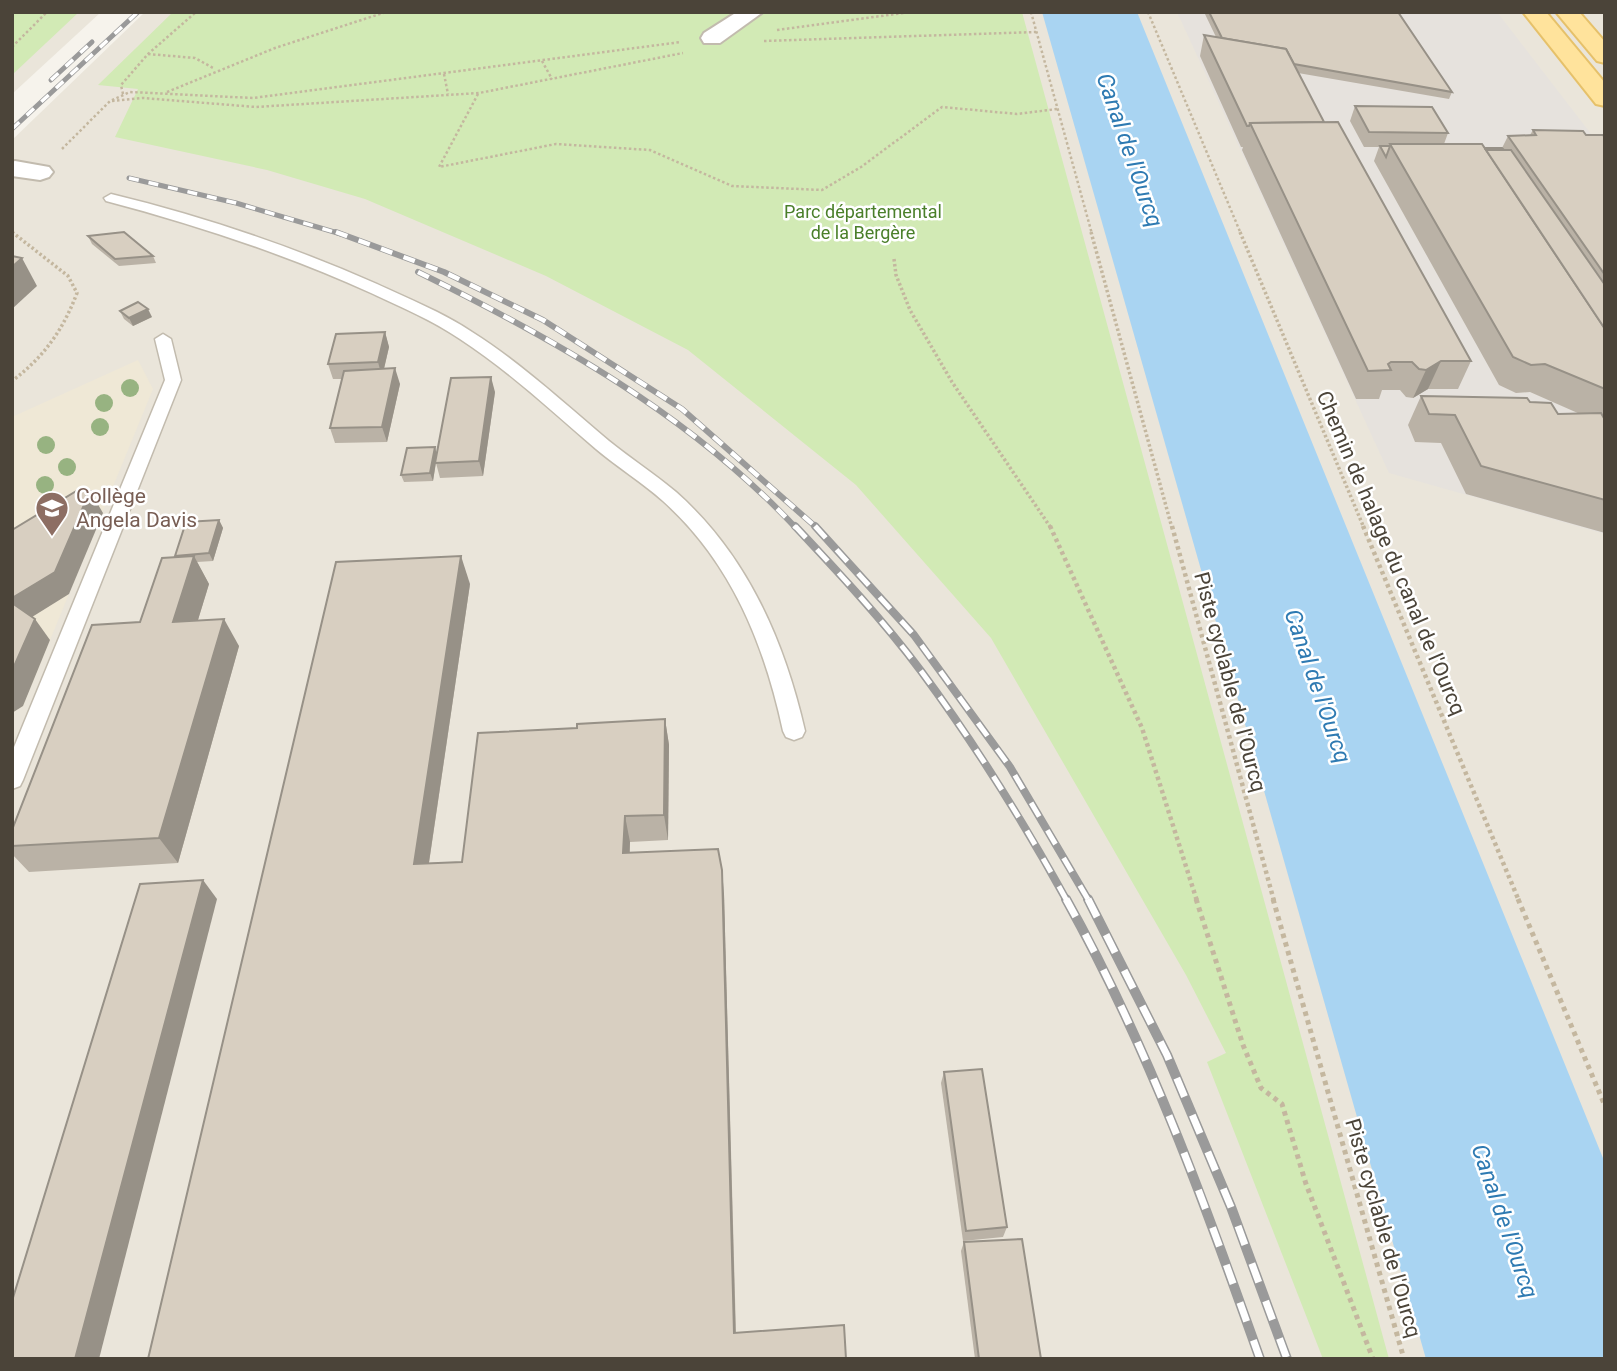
<svg xmlns="http://www.w3.org/2000/svg" width="1617" height="1371" viewBox="0 0 1617 1371" font-family="Roboto,sans-serif">
<style>
.residential{fill:#eae5da}
.industrial{fill:#e6e2dd}
.education{fill:#efe8d6}
.green{fill:#d2eab5}
.water{fill:#a9d4f2}
.lines{fill:none;stroke-linecap:round;stroke-linejoin:round}
.lane-casing{stroke:#c2bbae;stroke-width:3}
.street-casing{stroke:#c2bbae;stroke-width:4}
.primary-casing{stroke:#e6c16a;stroke-width:4}
.path-far3{stroke:#c4b79f;stroke-width:2.5;stroke-dasharray:2.5 2.5;stroke-linecap:butt}
.path-far2{stroke:#c4b79f;stroke-width:3.5;stroke-dasharray:2.5 2.5;stroke-linecap:butt}
.path-far1{stroke:#c4b79f;stroke-width:4.5;stroke-dasharray:3.5 3.5;stroke-linecap:butt}
.path{stroke:#c4b79f;stroke-width:5;stroke-dasharray:4.5 4.5;stroke-linecap:butt}
.lane{fill:#fff;fill-rule:evenodd}
.street{fill:#fff;fill-rule:evenodd}
.primary{fill:#ffe39c;fill-rule:evenodd}
.rail-far3-casing{stroke:#9a9a9a;stroke-width:5}
.rail-far2-casing{stroke:#9a9a9a;stroke-width:6}
.rail-far1-casing{stroke:#9a9a9a;stroke-width:8}
.rail-casing{stroke:#9a9a9a;stroke-width:10}
.rail-far3{stroke:#fff;stroke-width:3.5;stroke-dasharray:10;stroke-linecap:butt}
.rail-far2{stroke:#fff;stroke-width:4.5;stroke-dasharray:12;stroke-linecap:butt}
.rail-far1{stroke:#fff;stroke-width:5;stroke-dasharray:16;stroke-linecap:butt}
.rail{stroke:#fff;stroke-width:7;stroke-dasharray:20;stroke-linecap:butt}
.tree{fill:#97b381}
.wall{fill:#bab2a6}
.shaded-wall{fill:#979187}
.building{fill:#d8cfc1;stroke:#979187;stroke-width:2}
.labels{text-anchor:middle;stroke-width:5;stroke-linejoin:round;paint-order:stroke}
.far-park-label{font-size:18px;fill:#4a7f2a;stroke:#fff}
.education-label{font-size:21px;fill:#785e54;stroke:#fff;text-anchor:start}
.street-label{font-size:21px;fill:#4b4439;stroke:#fff}
.water-label{font-size:23px;font-style:italic;fill:#2e7ab2;stroke:#fff}
</style>
<rect width="100%" height="100%" fill="#f6f3ec"/>
<g class="residential">
<polygon points="12,12 101,12 12,94"/>
<polygon points="145,12 1605,12 1605,1359 12,1359 12,140"/>
</g>
<polygon class="industrial" points="1177,12 1497,12 1605,152 1605,534 1389,473"/>
<polygon class="education" points="138,360 153,389 23,706 12,713 12,417"/>
<g class="green">
<polygon points="12,12 79,12 12,75"/>
<polygon points="173,12 1022,12 1389,1359 1323,1359 1207,1062 1226,1053 1186,975 991,638 856,485 688,350 546,276 365,199 267,170 115,137 138,89 98,85"/>
</g>
<polygon class="water" points="1042,12 1137,12 1605,1163 1605,1359 1426,1359"/>
<g class="lines">
<defs>
<g id="lane">
<path d="M111 194C202 216 291 246 377 284 409 299 442 312 472 332 521 363 564 403 609 441 631 459 655 474 676 492 747 555 784 640 805 731L802 737 794 740 786 737 783 731C764 643 731 562 663 501 642 482 617 467 596 449 552 411 509 371 460 339 432 320 401 307 371 293 285 254 197 225 106 201L104 198Z"/>
<polygon points="163,334 171,339 181,380 23,780 20,786 12,789 12,752 165,380 155,339"/>
</g>
<g id="street">
<polygon points="737,12 763,12 720,43 704,43 701,38 704,33"/>
<polygon points="15,161 49,167 53,172 49,177 40,180 12,176 12,162"/>
</g>
<g id="primary">
<polygon points="1523,12 1546,12 1605,83 1605,106 1596,104"/>
<polygon points="1556,12 1579,12 1605,42 1605,63 1597,61"/>
</g>
</defs>
<use href="#lane" class="lane-casing"/>
<use href="#street" class="street-casing"/>
<use href="#primary" class="primary-casing"/>
<g class="path-far3">
<polyline points="1031,12 1092,234"/>
<polyline points="1148,12 1241,234"/>
<polyline points="777,30 911,12"/>
<polyline points="764,41 1036,32"/>
<polyline points="12,47 47,12"/>
<polyline points="148,54 195,58 215,69"/>
<polyline points="542,61 552,79"/>
<polyline points="444,74 448,94"/>
<polyline points="167,92 275,48 386,12"/>
<polyline points="123,94 121,85 148,54 196,12"/>
<polyline points="478,94 439,167 556,144 650,150 732,186 822,190 861,167 942,107 1017,114 1057,109"/>
<polyline points="112,101 143,98 256,107 479,93 683,53"/>
<polyline points="62,149 110,101 130,92 253,98 681,42"/>
</g>
<g class="path-far2">
<path d="M12 232 68 276 77 293C63 330 44 357 12 381"/>
<polyline points="1091,232 1172,528"/>
<polyline points="1240,232 1364,528"/>
<polyline points="894,259 896,275 910,310 952,382 1051,528"/>
</g>
<g class="path-far1">
<polyline points="1050,526 1142,728 1197,901"/>
<polyline points="1172,526 1274,901"/>
<polyline points="1363,526 1519,901"/>
</g>
<g class="path">
<polyline points="1196,899 1243,1045 1261,1088 1282,1104 1306,1184 1373,1359"/>
<polyline points="1273,899 1404,1359"/>
<polyline points="1518,899 1605,1106"/>
</g>
<use href="#lane" class="lane"/>
<use href="#street" class="street"/>
<use href="#primary" class="primary"/>
<defs>
<g id="rail-far3">
<polyline points="51,80 92,42"/>
<polyline points="12,129 138,12"/>
<polyline points="129,178 236,203 341,234"/>
</g>
<g id="rail-far2">
<polyline points="336,232 444,272 543,320 682,409 817,528"/>
<path d="M418 272C556 340 690 415 796 528"/>
</g>
<g id="rail-far1">
<path d="M795 526C839 573 883 620 921 671 975 744 1023 821 1067 901"/>
<polyline points="815,526 914,635 1010,767 1089,901"/>
</g>
<g id="rail">
<path d="M1066 899C1148 1046 1204 1201 1260 1359"/>
<polyline points="1088,899 1167,1055 1231,1207 1287,1359"/>
</g>
</defs>
<use href="#rail-far3" class="rail-far3-casing"/>
<use href="#rail-far2" class="rail-far2-casing"/>
<use href="#rail-far1" class="rail-far1-casing"/>
<use href="#rail" class="rail-casing"/>
<use href="#rail-far3" class="rail-far3"/>
<use href="#rail-far2" class="rail-far2"/>
<use href="#rail-far1" class="rail-far1"/>
<use href="#rail" class="rail"/>
</g>
<g class="tree">
<circle cx="130" cy="388" r="9"/>
<circle cx="104" cy="403" r="9"/>
<circle cx="100" cy="427" r="9"/>
<circle cx="46" cy="445" r="9"/>
<circle cx="67" cy="467" r="9"/>
<circle cx="45" cy="485" r="9"/>
</g>
<g class="wall">
<polygon points="1204,12 1398,12 1452,92 1449,99 1298,73 1324,122 1471,361 1458,389 1428,389 1413,398 1406,397 1400,390 1382,390 1379,399 1356,399 1242,150 1243,147 1241,147 1200,56 1204,35 1216,37"/>
<polygon points="1355,106 1448,133 1444,144 1485,148 1502,148 1508,136 1530,135 1533,130 1605,138 1605,533 1466,494 1441,443 1415,442 1408,425 1421,396 1530,402 1558,414 1580,414 1530,392 1516,393 1499,385 1374,161 1379,147 1364,147 1350,121"/>
<polygon points="88,236 153,256 156,263 119,266 92,244"/>
<polygon points="120,311 152,317 133,326 124,319"/>
<polygon points="385,332 389,347 384,369 400,384 387,442 335,443 330,428 342,379 333,379 328,364"/>
<polygon points="495,392 483,476 440,478 436,463 433,481 404,482 401,475 437,454"/>
<polygon points="219,520 223,528 213,561 197,562 209,584 198,620 239,646 178,863 29,872 12,854 12,830 140,622 176,557 175,556"/>
<polygon points="470,584 429,863 462,862 577,728 665,719 669,745 668,840 630,842 630,853 724,894 736,1333 148,1359"/>
<polygon points="944,1072 1007,1227 1003,1237 963,1241 941,1083"/>
<polygon points="964,1242 1041,1359 975,1359 961,1251"/>
</g>
<g class="shaded-wall">
<polygon points="22,258 37,286 12,309 12,267"/>
<polygon points="148,309 152,317 133,326 129,318"/>
<polygon points="385,332 389,347 382,377 378,362"/>
<polygon points="1441,361 1428,389 1413,398 1426,370"/>
<polygon points="395,368 400,384 387,442 382,427"/>
<polygon points="491,377 495,392 483,476 479,461"/>
<polygon points="435,447 437,455 433,481 430,473"/>
<polygon points="90,491 103,513 69,594 24,622 12,606 12,598"/>
<polygon points="219,520 223,528 213,561 209,553"/>
<polygon points="194,556 209,584 189,649 173,622"/>
<polygon points="461,556 470,584 425,889 414,864"/>
<polygon points="35,619 50,640 23,706 12,713 12,671"/>
<polygon points="224,619 239,646 178,863 159,838"/>
<polygon points="665,719 669,745 668,840 664,815"/>
<polygon points="625,816 630,842 628,878 623,853"/>
<polygon points="722,870 724,894 736,1347 734,1333"/>
<polygon points="203,880 217,899 99,1359 75,1359"/>
</g>
<g class="building">
<polygon points="1209,12 1398,12 1452,92 1294,64 1286,49 1222,38"/>
<polygon points="1204,35 1286,49 1324,122 1250,123 1249,126 1247,126"/>
<polygon points="1355,106 1432,107 1448,133 1369,132"/>
<polygon points="1338,122 1471,361 1441,361 1426,370 1419,369 1412,362 1391,362 1388,364 1391,370 1368,371 1250,123"/>
<polygon points="1533,130 1583,131 1586,135 1603,135 1605,138 1605,275 1508,136 1536,135"/>
<polygon points="1390,144 1482,144 1605,329 1605,389 1545,364 1531,365 1513,357"/>
<polygon points="1380,146 1390,146 1386,157"/>
<polygon points="1485,148 1502,148 1504,150 1486,150"/>
<polygon points="1486,150 1511,150 1605,285 1605,329"/>
<polygon points="124,232 153,256 115,259 88,236"/>
<polygon points="12,256 22,258 12,267"/>
<polygon points="138,302 148,309 129,318 120,311"/>
<polygon points="385,332 378,362 328,364 336,334"/>
<polygon points="395,368 382,427 330,428 344,371"/>
<polygon points="491,377 479,461 435,463 451,378"/>
<polygon points="1421,396 1527,398 1530,402 1551,403 1558,414 1601,413 1605,420 1605,500 1481,466 1455,415 1429,414"/>
<polygon points="435,447 430,473 401,475 407,448"/>
<polygon points="78,490 90,491 55,572 12,598 12,530"/>
<polygon points="219,520 209,553 175,556 186,522"/>
<polygon points="194,556 173,622 224,619 159,838 12,846 12,830 92,625 140,622 162,558"/>
<polygon points="461,556 414,864 462,862 478,733 577,728 577,724 665,719 664,815 625,816 623,853 718,849 722,870 734,1333 844,1325 846,1359 148,1359 336,562"/>
<polygon points="12,603 35,619 12,671"/>
<polygon points="203,880 75,1359 12,1359 12,1301 140,884"/>
<polygon points="982,1069 1007,1227 966,1231 944,1072"/>
<polygon points="1022,1239 1041,1359 979,1359 964,1242"/>
</g>
<defs>
<symbol id="school-pin" viewBox="-11 -11 22 30"><path d="M0 17L-7.5 6A9.5 9.5 0 1 1 7.5 6Z" fill="#8d6e63" stroke="#fff"/><path d="M0-5L7-2L0 1L-7-2ZM-4 1L0 2.5L4 1V4Q0 6-4 4Z" fill="#fff"/></symbol>
</defs>
<g fill-rule="evenodd">
<use href="#school-pin" x="33" y="489" width="38" height="52"/>
</g>
<g class="labels">
<g class="far-park-label">
<text x="863" y="218">Parc départemental<tspan x="863" dy="21">de la Bergère</tspan></text>
</g>
<g class="education-label">
<text x="76" y="503">Collège<tspan x="76" dy="24">Angela Davis</tspan></text>
</g>
<g class="street-label">
<text transform="translate(1391 553) rotate(67)" y="7">Chemin de halage du canal de l'Ourcq</text>
<text transform="translate(1230 682) rotate(75)" y="7">Piste cyclable de l'Ourcq</text>
<text transform="translate(1383 1228) rotate(74)" y="7">Piste cyclable de l'Ourcq</text>
</g>
<g class="water-label">
<text transform="translate(1130 150) rotate(71)" y="8">Canal de l'Ourcq</text>
<text transform="translate(1318 686) rotate(71)" y="8">Canal de l'Ourcq</text>
<text transform="translate(1505 1221) rotate(71)" y="8">Canal de l'Ourcq</text>
</g>
</g>
<rect width="1617" height="1371" fill="none" stroke="#4b4439" stroke-width="28"/>
</svg>
